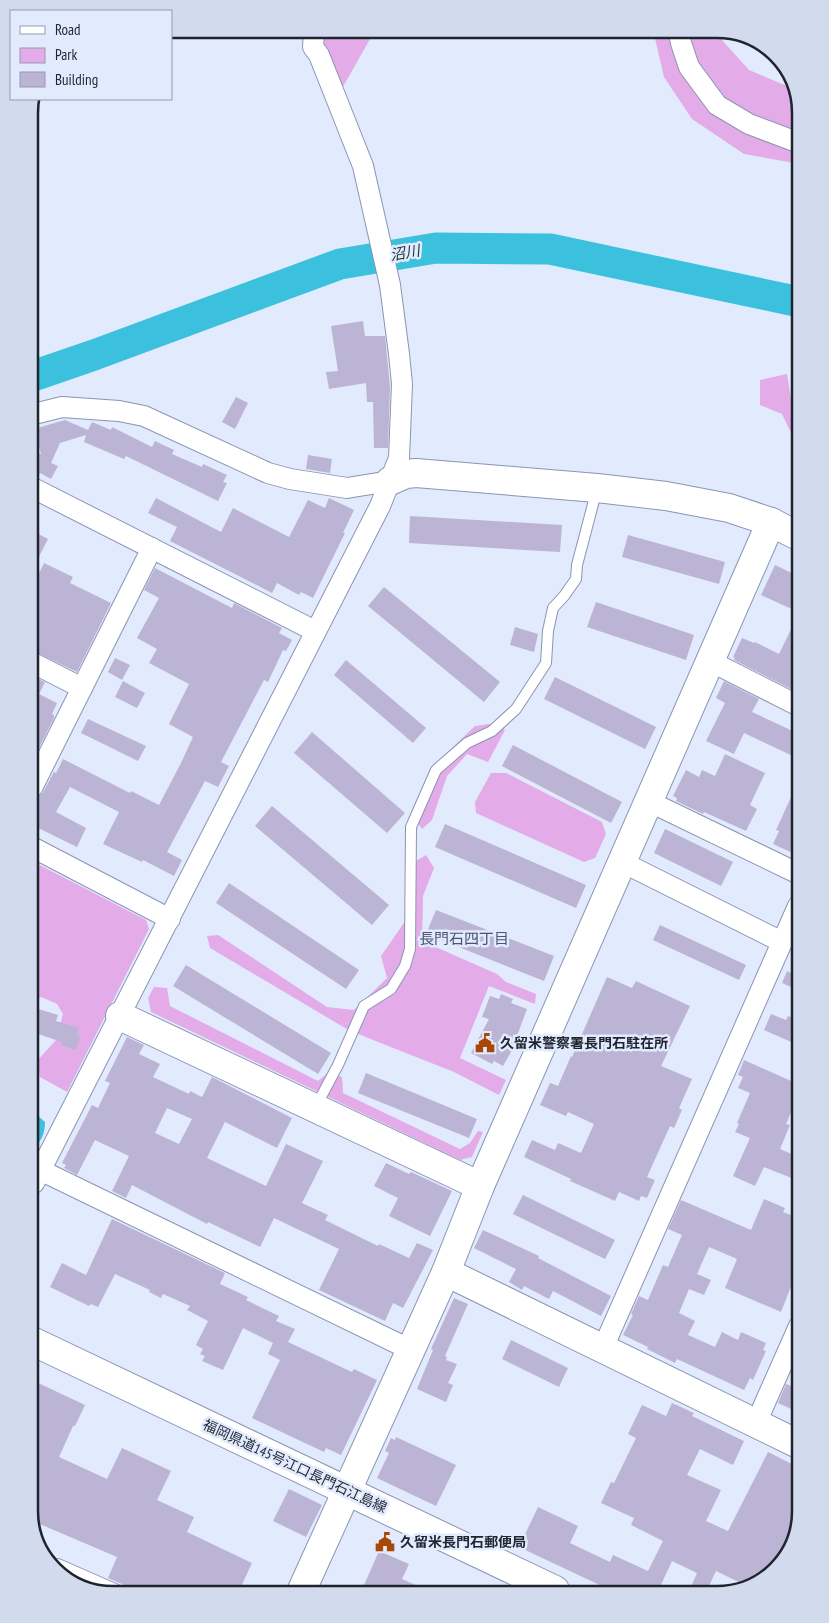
<svg xmlns="http://www.w3.org/2000/svg" width="829" height="1623" viewBox="0 0 829 1623" font-family="'PT Sans Narrow','Noto Sans JP',sans-serif">
<style>
.green{fill:#e4abe9}
.water{fill:#3bc1dd}
.lines{fill:none;stroke-linecap:round;stroke-linejoin:round}
.river{stroke:#3bc1dd;stroke-width:31}
.building{fill:#bcb4d4;fill-rule:evenodd}
.lane-casing{stroke:#8a95b2;stroke-width:12}
.street-casing{stroke:#8a95b2;stroke-width:22}
.secondary-casing{stroke:#8a95b2;stroke-width:30}
.lane{stroke:#fff;stroke-width:10}
.street{stroke:#fff;stroke-width:20}
.secondary{stroke:#fff;stroke-width:28}
.labels{text-anchor:middle;stroke-width:5;stroke-linejoin:round;paint-order:stroke}
.poi-label{font-size:14px;font-weight:bold;fill:#1f242f;stroke:#e2eafd;text-anchor:start}
.street-label{font-size:14px;fill:#1f242f;stroke:#e2eafd}
.water-label{font-size:15px;font-style:italic;fill:#1b3136;stroke:#e2eafd}
.neighbourhood-label{font-size:15px;fill:#4a546f;stroke:#e2eafd}
.rim{fill:none;stroke:#1f242f;stroke-width:2.5}
</style>
<rect width="100%" height="100%" fill="#e2eafd"/>
<g class="green">
<polygon points="717,29 721,39 749,70 794,89 794,163 744,154 692,119 664,77 653,30"/>
<polygon points="374,32 340,92 320,40 320,33"/>
<polygon points="787,374 793,412 795,413 796,443 782,414 760,405 760,380"/>
<polygon points="496,723 505,730 488,762 467,754 447,776 432,820 422,829 414,818 430,769 475,726"/>
<polygon points="491,773 506,773 602,822 606,834 595,858 584,862 476,813 475,802"/>
<polygon points="426,855 434,868 423,896 422,941 497,974 506,982 536,994 535,1004 489,986 460,1058 506,1080 499,1095 454,1072 368,1038 345,1028 210,948 207,936 218,935 327,1007 354,1010 387,978 381,956 415,907 414,862"/>
<polygon points="32,861 146,920 149,929 67,1092 40,1077 37,1061 56,1040 63,1014 57,1004 41,997 33,1002"/>
<polygon points="154,987 167,988 170,1006 318,1081 329,1072 342,1077 343,1093 460,1149 470,1143 478,1131 483,1132 472,1157 460,1160 151,1012 148,998"/>
</g>
<path class="water" d="M33 1115 38 1116 45 1122C45 1132 42 1142 33 1148V1137L37 1132 36 1127 33 1126Z"/>
<g class="lines">
<polyline class="river" points="30,377 94,355 340,264 436,248 550,249 795,301"/>
</g>
<g class="building">
<polygon points="363,321 365,336 385,336 390,387 388,448 374,448 373,402 367,402 366,383 329,389 326,372 338,371 331,326"/>
<polygon points="236,397 248,403 235,429 222,422"/>
<polygon points="65,420 88,430 92,422 111,430 112,427 152,447 155,441 174,450 172,454 202,467 203,464 227,475 223,482 227,483 218,501 126,456 124,459 84,442 86,435 60,443 51,463 58,466 51,479 40,473 38,477 30,475 30,449 41,454 34,429"/>
<polygon points="308,455 332,459 330,473 306,469"/>
<polygon points="156,498 221,532 233,508 289,537 308,500 325,508 329,498 354,510 343,533 345,533 313,598 301,592 299,595 277,583 272,593 170,541 177,527 148,513"/>
<polygon points="410,516 562,525 560,552 409,543"/>
<polygon points="31,530 48,539 31,572"/>
<polygon points="628,535 725,562 719,584 622,557"/>
<polygon points="44,563 73,577 70,583 111,603 77,672 31,650 31,590"/>
<polygon points="775,565 796,575 796,611 761,595"/>
<polygon points="155,568 232,608 234,603 282,628 279,633 292,640 286,651 283,650 268,682 264,680 221,762 229,766 218,787 205,781 167,852 182,860 174,876 143,860 142,862 103,844 119,812 70,787 56,812 86,828 77,847 32,825 32,800 38,798 42,794 54,772 56,773 63,759 130,793 131,791 159,805 181,763 193,737 169,724 189,684 149,663 157,649 137,638 159,598 144,590"/>
<polygon points="384,587 500,682 484,702 368,606"/>
<polygon points="596,602 694,635 686,660 587,627"/>
<polygon points="796,619 797,692 734,660 735,658 733,657 742,638 754,643 755,642 779,654"/>
<polygon points="515,627 538,634 534,652 510,645"/>
<polygon points="115,658 130,665 122,680 108,672"/>
<polygon points="346,660 426,728 413,743 334,675"/>
<polygon points="31,676 45,682 39,694 57,703 52,714 54,715 54,718 32,762"/>
<polygon points="555,677 656,727 645,749 544,699"/>
<polygon points="123,681 145,693 137,708 115,697"/>
<polygon points="724,681 759,699 752,712 797,733 797,758 744,733 734,754 706,741 725,703 716,698"/>
<polygon points="88,719 146,746 138,761 81,733"/>
<polygon points="312,732 405,813 387,833 294,753"/>
<polygon points="513,745 622,802 611,823 502,766"/>
<polygon points="725,754 765,773 750,805 757,809 746,831 704,812 703,814 676,801 677,798 673,796 686,770 699,777 702,770 715,776"/>
<polygon points="797,784 797,855 773,844 779,831 776,830"/>
<polygon points="272,806 389,905 372,925 255,826"/>
<polygon points="445,824 586,885 576,908 435,847"/>
<polygon points="665,829 733,862 721,886 654,853"/>
<polygon points="229,883 359,970 346,989 216,903"/>
<polygon points="436,910 554,956 544,981 426,934"/>
<polygon points="660,925 746,965 739,980 653,940"/>
<polygon points="186,965 331,1053 318,1074 173,986"/>
<polygon points="787,971 798,976 798,990 782,983"/>
<polygon points="607,977 632,988 636,981 690,1006 661,1066 692,1079 679,1108 682,1110 674,1128 670,1126 647,1177 655,1180 647,1198 641,1196 639,1201 619,1192 615,1201 570,1181 571,1179 524,1157 532,1140 555,1150 558,1143 581,1153 594,1124 568,1112 566,1116 540,1105 550,1083 558,1086 571,1056 572,1057"/>
<polygon points="501,994 513,999 511,1003 527,1009 514,1044 515,1045 503,1066 494,1061 492,1064 471,1053 489,1019 482,1017 490,996 499,999"/>
<polygon points="35,1008 58,1015 56,1021 79,1028 77,1035 80,1036 76,1050 61,1045 62,1042 35,1033 36,1030 33,1029 33,1016"/>
<polygon points="771,1014 786,1020 788,1016 798,1020 798,1045 764,1030"/>
<path d="M127 1037 144 1045 139 1054 160 1064 153 1077 189 1094 190 1091 202 1097 212 1077 292 1118 277 1148 225 1122 207 1158 266 1186 286 1144 323 1161 302 1203 328 1215 325 1220 378 1246 379 1244 409 1258 417 1243 433 1250 403 1308 393 1303 385 1321 319 1290 339 1249 274 1218 260 1247 208 1222 207 1224 132 1185 126 1198 112 1191 129 1156 95 1140 77 1175 64 1168 66 1165 62 1163 92 1105 98 1108 110 1083 105 1081ZM167 1108 192 1119 179 1144 155 1133Z"/>
<polygon points="744,1060 798,1084 798,1096 786,1124 790,1125 780,1149 799,1157 799,1181 764,1167 755,1186 733,1176 750,1138 735,1132 739,1124 737,1123 750,1093 738,1088 743,1077 738,1075"/>
<polygon points="366,1073 477,1119 469,1138 358,1093"/>
<polygon points="386,1163 409,1174 411,1172 452,1191 430,1236 389,1216 398,1198 374,1186"/>
<polygon points="523,1195 615,1240 605,1259 513,1214"/>
<polygon points="764,1199 785,1208 783,1212 799,1218 799,1266 781,1312 725,1288 737,1259 709,1247 697,1274 711,1280 704,1295 689,1289 679,1313 695,1321 688,1335 715,1347 722,1332 738,1340 741,1332 766,1343 763,1350 766,1351 753,1380 750,1378 744,1390 677,1359 675,1363 647,1349 648,1347 623,1335 633,1315 631,1314 639,1296 648,1300 663,1265 668,1267 682,1235 668,1229 681,1200 751,1230"/>
<polygon points="112,1219 225,1273 220,1284 248,1297 246,1300 279,1316 276,1321 295,1329 288,1342 352,1372 354,1369 377,1380 341,1455 326,1448 324,1452 252,1418 280,1360 268,1354 273,1343 243,1328 223,1370 202,1361 205,1356 200,1354 203,1349 196,1345 208,1321 187,1310 190,1306 163,1294 161,1298 149,1292 150,1290 115,1274 98,1307 91,1304 89,1306 50,1287 62,1263 86,1275"/>
<polygon points="483,1230 539,1256 538,1258 611,1296 601,1316 553,1291 549,1299 524,1286 522,1290 509,1282 516,1269 474,1248"/>
<polygon points="454,1298 468,1304 445,1356 447,1357 446,1360 457,1364 448,1383 453,1385 446,1402 417,1389 433,1350 431,1349"/>
<polygon points="511,1340 568,1368 559,1387 502,1359"/>
<polygon points="34,1381 85,1405 75,1426 73,1426 59,1457 107,1479 122,1448 171,1471 157,1500 194,1517 187,1532 252,1563 238,1593 145,1594 108,1578 117,1557 35,1522"/>
<polygon points="786,1384 800,1389 800,1413 778,1403"/>
<polygon points="672,1403 694,1413 692,1416 744,1441 733,1465 700,1449 687,1475 721,1490 706,1521 728,1531 768,1452 800,1468 800,1510 786,1557 749,1587 716,1571 708,1588 690,1589 697,1573 672,1561 659,1589 608,1589 519,1547 538,1507 578,1526 570,1543 610,1562 613,1555 648,1571 663,1541 631,1525 634,1518 601,1503 611,1482 614,1483 636,1438 628,1434 642,1405 666,1416"/>
<polygon points="396,1437 456,1465 436,1506 377,1478 389,1453 385,1451 391,1438 395,1440"/>
<polygon points="289,1489 322,1505 306,1537 273,1521"/>
<polygon points="379,1551 409,1564 402,1579 429,1591 361,1592"/>
</g>
<g class="lines">
<defs>
<polyline id="lane" points="315,1108 338,1065 364,1006 391,989 405,966 410,949 411,827 436,770 467,743 492,731 516,709 546,663 548,631 553,608 564,596 576,579 577,565 597,489"/>
<g id="street">
<polyline points="678,29 681,43 689,67 717,105 749,124 794,141"/>
<polyline points="30,415 62,407 119,411 144,416 268,473 290,479 347,488 390,481"/>
<polyline points="31,487 315,631"/>
<polyline points="710,661 797,705"/>
<polyline points="31,662 82,688"/>
<polyline points="32,788 152,548"/>
<polyline points="648,801 797,873"/>
<polyline points="32,847 170,919"/>
<polyline points="622,862 782,942"/>
<polyline points="40,1170 411,1350"/>
<polyline points="34,1183 380,506 399,458 402,384 399,354 390,285 363,166 319,55 313,47 314,33"/>
<polyline points="603,1348 798,906"/>
<polyline points="756,1423 799,1326"/>
<polyline points="57,1569 114,1594"/>
</g>
<g id="secondary">
<polyline points="390,481 406,474 416,473 597,488 666,496 729,508 771,522 796,535"/>
<polyline points="120,1016 480,1186"/>
<polyline points="446,1272 800,1445"/>
<polyline points="34,1342 555,1590"/>
<polyline points="301,1592 446,1272 480,1186 771,522"/>
</g>
</defs>
<use href="#lane" class="lane-casing"/>
<use href="#street" class="street-casing"/>
<use href="#secondary" class="secondary-casing"/>
<use href="#lane" class="lane"/>
<use href="#street" class="street"/>
<use href="#secondary" class="secondary"/>
</g>
<defs>
<symbol id="civic-bare" viewBox="-9 -9 18 18"><path d="M-.6-6.5H3V-4.5H.6V-3L4-1V1h2V6H-6V1h2V-1L-.6-3ZM-1.2 2.5V6h2.4V2.5Z" fill="#a94705" stroke="#e2eafd" stroke-width="2.5" paint-order="stroke"/></symbol>
</defs>
<g fill-rule="evenodd">
<use href="#civic-bare" x="471" y="1029" width="28" height="28"/>
<use href="#civic-bare" x="371" y="1528" width="28" height="28"/>
</g>
<g class="labels">
<g class="poi-label">
<text x="500" y="1048">久留米警察署長門石駐在所</text>
<text x="400" y="1547">久留米長門石郵便局</text>
</g>
<g class="street-label">
<text transform="translate(295 1466) rotate(25)" y="5">福岡県道145号江口長門石江島線</text>
</g>
<g class="water-label">
<text transform="translate(405 253) rotate(-10)" y="5">沼川</text>
</g>
<g class="neighbourhood-label">
<text x="464" y="944">長門石四丁目</text>
</g>
</g>
<path d="M0 0H829V1623H0ZM113 38H717A75 75 0 0 1 792 113V1511A75 75 0 0 1 717 1586H113A75 75 0 0 1 38 1511V113A75 75 0 0 1 113 38Z" fill="#d2daed" fill-rule="evenodd"/>
<path class="rim" d="M113 38H717A75 75 0 0 1 792 113V1511A75 75 0 0 1 717 1586H113A75 75 0 0 1 38 1511V113A75 75 0 0 1 113 38Z"/>
<rect x="10" y="10" width="162" height="90" fill="#e2eafd" stroke="#949bab"/>
<rect x="20" y="26" width="25" height="8" fill="#ffffff" stroke="#949bab"/>
<text x="55" y="35" font-size="15" fill="#1f242f">Road</text>
<rect x="20" y="48" width="25" height="15" fill="#e4abe9" stroke="#949bab"/>
<text x="55" y="60" font-size="15" fill="#1f242f">Park</text>
<rect x="20" y="72" width="25" height="15" fill="#bcb4d4" stroke="#949bab"/>
<text x="55" y="85" font-size="15" fill="#1f242f">Building</text>
</svg>
